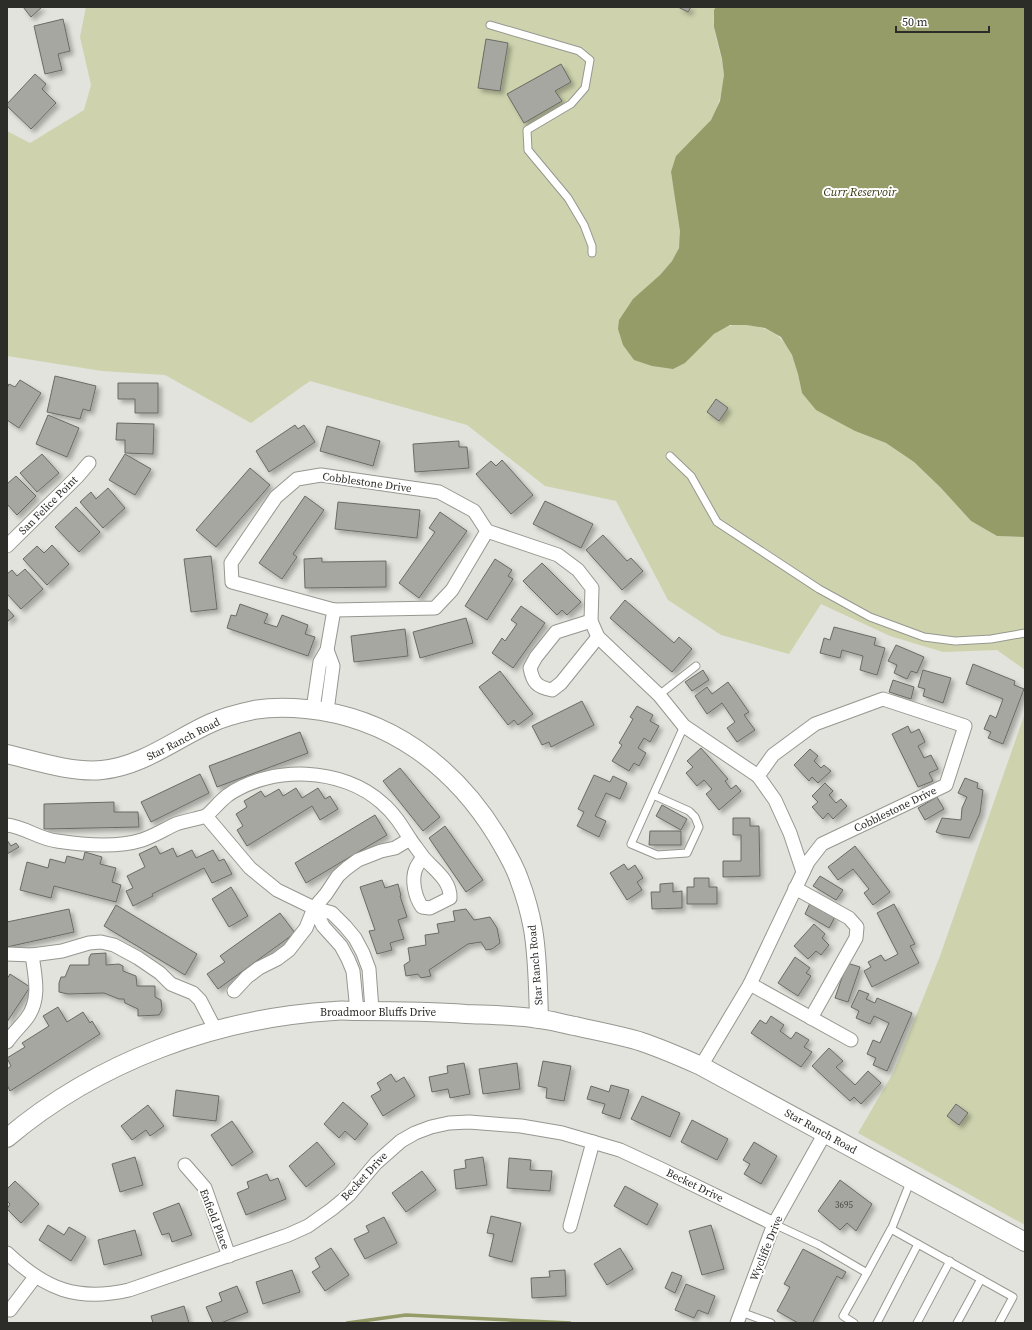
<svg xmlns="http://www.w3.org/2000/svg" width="1032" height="1330" viewBox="0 0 1032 1330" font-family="'Source Serif 4',serif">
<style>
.green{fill:#ced3ae}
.water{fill:#959c67}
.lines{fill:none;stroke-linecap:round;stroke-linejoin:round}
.stream{stroke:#959c67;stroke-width:3.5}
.building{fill:#a6a7a0;stroke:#6a6b64;filter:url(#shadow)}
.lane-casing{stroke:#969790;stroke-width:9}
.street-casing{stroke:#969790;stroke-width:15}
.secondary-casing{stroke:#969790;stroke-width:20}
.lane{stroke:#fff;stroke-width:7}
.street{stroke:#fff;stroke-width:13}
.secondary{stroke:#fff;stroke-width:18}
.labels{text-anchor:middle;stroke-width:4;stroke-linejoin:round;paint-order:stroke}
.number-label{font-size:9px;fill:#4a4b47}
.street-label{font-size:11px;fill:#2c2c29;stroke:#fff}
.water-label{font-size:12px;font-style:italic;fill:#33360c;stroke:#fff}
</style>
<defs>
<filter id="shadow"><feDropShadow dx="3.5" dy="3.5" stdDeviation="2" flood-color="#0004"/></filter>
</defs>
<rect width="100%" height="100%" fill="#e2e3dc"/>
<g class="green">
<path d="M86 7H716C708 26 723 53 724 74 724 87 718 110 710 121 706 126 701 130 698 135 688 147 680 160 671 173 674 191 685 233 678 250 674 260 667 267 660 275L685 363C698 350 712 331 730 326 737 323 747 325 754 326 790 332 796 362 802 393L855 431 886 443 914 462 941 488 971 521 997 536 1025 537V670L997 650 943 652 890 636 821 604 789 654 721 635 668 600 616 501 545 486 467 425 310 381 251 423 165 375 102 371 7 356V131L30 143 84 110 91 85 80 37Z"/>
<polygon points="1025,713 1025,1225 858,1133 893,1073 940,956"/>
</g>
<polygon class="water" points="716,7 1025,7 1025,537 997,536 971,521 941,488 914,462 886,443 855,431 816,410 802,393 798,374 792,355 781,337 765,328 746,325 730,325 714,334 685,363 673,369 652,366 634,360 623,345 618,329 619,320 633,299 660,275 672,261 679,248 680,231 671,172 676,156 711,120 720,101 724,75 722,59 714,27 714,10"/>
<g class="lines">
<polyline class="stream" points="347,1323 406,1315 570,1323"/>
</g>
<g class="building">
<polygon points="23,7 42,7 31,17"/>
<polygon points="678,7 691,7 688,12"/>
<polygon points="63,19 70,51 58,54 62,70 45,74 34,26"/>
<polygon points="486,39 508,43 500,91 478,88"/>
<polygon points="561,64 571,82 555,91 562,101 524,123 507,94"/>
<polygon points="35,74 46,84 42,89 56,103 31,129 7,106 7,104"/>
<polygon points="55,376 96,386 90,411 83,409 80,419 47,412"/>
<polygon points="20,380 41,393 19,428 7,420 7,388 9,384 15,387"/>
<polygon points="118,383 158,383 158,413 135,413 135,399 118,399"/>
<polygon points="716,399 728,408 719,421 707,412"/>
<polygon points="48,415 79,428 67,457 36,444"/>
<polygon points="117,423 154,424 153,454 125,453 125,440 116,440"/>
<polygon points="295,425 298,429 304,425 315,442 269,472 256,451"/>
<polygon points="327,426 380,441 373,466 320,451"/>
<polygon points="459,441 459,447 467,447 469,468 415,472 413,444"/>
<polygon points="42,454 59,473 37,492 20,473"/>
<polygon points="125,454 151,469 135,495 109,480"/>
<polygon points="502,460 533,495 511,514 476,474 491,461 496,466"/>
<polygon points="250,468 270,485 216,547 196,530"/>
<polygon points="16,476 36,496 17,515 7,504 7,484"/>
<polygon points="108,488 125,508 103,528 80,502 91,492 96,499"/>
<polygon points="305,496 324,510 293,554 297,557 282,579 259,563"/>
<polygon points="545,501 593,524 581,548 533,524"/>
<polygon points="338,502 420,510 417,538 335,529"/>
<polygon points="76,507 100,532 79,552 55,527"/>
<polygon points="440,512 467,531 419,598 399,583 435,532 429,528"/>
<polygon points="603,535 627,561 631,558 643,571 622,590 586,550"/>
<polygon points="52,545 69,564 47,585 23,559 37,546 44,553"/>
<polygon points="211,556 217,609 191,612 184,559"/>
<polygon points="322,558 322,562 386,561 386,587 305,588 304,559"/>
<polygon points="495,559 512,570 508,576 513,579 487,620 465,606"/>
<polygon points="542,563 581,602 567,615 562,610 557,615 523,581"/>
<polygon points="25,569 43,589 21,609 7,594 7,574 12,570 17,576"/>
<polygon points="625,600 674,643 679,637 692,649 672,672 610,618"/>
<polygon points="240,604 268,614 264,623 277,627 282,615 308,625 305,634 315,637 308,656 227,628 231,615 236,616"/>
<polygon points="521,606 545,623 513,668 492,653 502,638 505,641 517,624 511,620"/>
<polygon points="7,608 14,616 7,622"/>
<polygon points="466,618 473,643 420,658 413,632"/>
<polygon points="834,627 876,638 874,645 885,648 877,675 860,670 863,656 842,650 840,658 820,653 824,638 830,640"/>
<polygon points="405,629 408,656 354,662 351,636"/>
<polygon points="896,645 924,657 917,673 911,671 907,679 894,673 897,665 888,661"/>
<polygon points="973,664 1015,681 1014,685 1024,689 1003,744 988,738 991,732 984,729 990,715 996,718 1003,699 966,684"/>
<polygon points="703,670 709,680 692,691 685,682"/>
<polygon points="923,670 951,678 943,703 923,696 925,689 918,687"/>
<polygon points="500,671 533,714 518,725 514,720 508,725 479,687"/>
<polygon points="893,680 914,687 911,699 889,692"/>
<polygon points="728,682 749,712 744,715 755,730 737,742 727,728 735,722 722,703 707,714 695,696 707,687 712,694"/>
<polygon points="582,701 594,725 551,747 549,742 542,745 532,726"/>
<polygon points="637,706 653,715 650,721 659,726 650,742 644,738 638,748 646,753 639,766 634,763 629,771 612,761 622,745 619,743 633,719 630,717"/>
<polygon points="908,726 911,733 919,729 925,742 918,746 924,758 931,755 938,769 929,773 933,781 918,787 892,734"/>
<polygon points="300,732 308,753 217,787 209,766"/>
<polygon points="701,748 728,779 725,781 731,789 736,785 741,791 719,810 706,794 712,789 704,780 697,786 686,773 693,767 687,761"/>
<polygon points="810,749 818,756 814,761 821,768 824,765 831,771 818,783 812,777 809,781 794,765"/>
<polygon points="400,768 440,817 423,831 383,781"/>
<polygon points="200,774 209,793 151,822 141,802"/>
<polygon points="594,775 610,782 613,776 627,783 620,799 606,793 595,816 606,821 599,837 577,826 584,812 578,809"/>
<polygon points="965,778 978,783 977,788 983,790 980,813 969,838 941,834 936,832 942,818 961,820 962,808 967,797 958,793"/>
<polygon points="825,783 833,791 829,795 836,803 841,799 847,806 833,819 828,813 823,819 812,807 818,802 812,796"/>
<polygon points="296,788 302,798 318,788 325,799 330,796 338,809 320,820 312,806 247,846 237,830 243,826 236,814 247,807 244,801 261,791 265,797 279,789 283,796"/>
<polygon points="937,797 944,809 925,820 918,808"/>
<polygon points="114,802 114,812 138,812 139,827 44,829 44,804"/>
<polygon points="662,805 687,819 681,830 656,816"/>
<polygon points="375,815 387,835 306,883 295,863"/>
<polygon points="733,818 750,818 750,826 759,826 760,876 723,877 723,861 741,861 741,835 733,835"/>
<polygon points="445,826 483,880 466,892 429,838"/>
<polygon points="650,831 681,831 681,845 649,845"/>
<polygon points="7,840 11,846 16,843 19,847 7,854"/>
<polygon points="156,846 160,854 173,848 177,857 192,850 196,858 213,850 219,861 224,859 232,874 212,883 204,868 152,894 153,896 133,906 126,891 133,888 127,876 145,867 139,854"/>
<polygon points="855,846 890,892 873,905 864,893 869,889 853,869 838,880 828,867"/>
<polygon points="85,852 102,857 100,864 116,868 112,882 121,885 116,902 54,886 51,898 20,890 27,862 48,868 50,859 65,863 67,856 83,860"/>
<polygon points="624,864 628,870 635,865 643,878 637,882 642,890 627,900 610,873"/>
<polygon points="820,876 843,890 836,900 813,886"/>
<polygon points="694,878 709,878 709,887 717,887 717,904 687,904 687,887 694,887"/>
<polygon points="382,880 385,888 398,884 401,896 400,896 407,917 398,920 404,939 390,943 392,950 377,954 369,931 375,930 360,887"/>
<polygon points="673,883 673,892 682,891 682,908 652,909 651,892 660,892 660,884"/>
<polygon points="231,887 248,916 229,927 212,899"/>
<polygon points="810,903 835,917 829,928 805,914"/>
<polygon points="894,904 915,944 910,946 919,963 872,987 864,971 871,967 868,962 881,955 885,961 898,954 877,913"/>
<polygon points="116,905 197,954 185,975 104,926"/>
<polygon points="69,909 74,932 7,947 7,922"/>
<polygon points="466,909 474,920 490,917 497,928 500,943 492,949 486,950 481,942 468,944 429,970 431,976 421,978 418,974 406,976 404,965 410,961 408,948 426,945 425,935 439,933 437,924 455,921 453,911"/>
<polygon points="280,913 295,933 218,989 207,974 225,962 220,956"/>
<polygon points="814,924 825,934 822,938 829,945 821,955 816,951 808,959 794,946"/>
<polygon points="106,953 106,965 119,964 123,966 123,971 136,976 137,986 155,986 155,997 161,1000 162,1010 159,1015 138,1016 138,1009 125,1003 124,999 119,999 104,993 68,994 59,992 59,983 61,977 65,977 70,965 89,965 89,958 91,954"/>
<polygon points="795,957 810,968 806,973 811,976 798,996 778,983"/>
<polygon points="847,963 860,967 848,1002 835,998"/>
<polygon points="10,974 30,987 7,1022 7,979"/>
<polygon points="859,990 869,994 866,999 875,1003 877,998 912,1013 887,1071 873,1065 876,1058 867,1054 873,1040 880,1043 889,1023 874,1016 870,1024 856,1018 859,1011 851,1007"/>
<polygon points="58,1007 67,1022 83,1012 90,1023 92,1021 100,1034 10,1091 7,1085 7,1069 11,1066 7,1058 25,1047 22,1043 49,1026 43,1016"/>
<polygon points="771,1016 784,1025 780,1031 791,1039 796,1032 809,1040 804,1047 812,1052 801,1067 751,1033 760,1020 766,1024"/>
<polygon points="829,1048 843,1061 836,1067 855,1085 868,1071 881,1083 861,1104 854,1097 850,1101 812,1066"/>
<polygon points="543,1061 571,1066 564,1101 546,1098 547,1088 538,1086"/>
<polygon points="464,1063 470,1094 450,1098 448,1089 432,1092 429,1077 448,1073 447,1066"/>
<polygon points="517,1063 520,1089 483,1094 479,1069"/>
<polygon points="391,1074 396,1082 404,1077 415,1096 383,1116 371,1096 381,1090 377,1083"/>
<polygon points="611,1085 629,1090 620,1119 602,1113 605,1104 587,1099 591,1086 609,1092"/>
<polygon points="176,1090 219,1096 216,1121 173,1116"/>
<polygon points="642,1096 680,1113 670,1137 631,1119"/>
<polygon points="343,1102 368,1124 355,1140 345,1131 339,1138 324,1124"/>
<polygon points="956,1104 968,1113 959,1125 947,1116"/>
<polygon points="148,1105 164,1126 150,1136 146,1130 132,1140 121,1126"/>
<polygon points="692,1120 728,1139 717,1160 681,1142"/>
<polygon points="232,1121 253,1152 232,1166 211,1135"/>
<polygon points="317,1142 335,1164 306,1187 289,1166"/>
<polygon points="754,1142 777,1156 761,1184 744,1174 750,1164 743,1160"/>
<polygon points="135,1157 143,1185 120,1192 112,1164"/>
<polygon points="483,1157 487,1185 456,1189 454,1170 466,1168 465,1160"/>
<polygon points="509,1158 531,1160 530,1170 552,1171 550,1191 507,1188"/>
<polygon points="422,1171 436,1190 406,1212 392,1193"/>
<polygon points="267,1174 270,1181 278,1178 286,1199 246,1215 237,1193 249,1188 247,1182"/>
<polygon points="840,1180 872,1204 856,1231 847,1223 840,1230 818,1211"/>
<polygon points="15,1181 39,1204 21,1223 7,1209 10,1204 7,1201 7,1189"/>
<polygon points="625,1186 658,1204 647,1225 614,1206"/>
<polygon points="179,1203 192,1235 172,1242 169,1233 162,1235 153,1213"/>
<polygon points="491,1216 521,1223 512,1262 489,1256 494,1234 487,1233"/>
<polygon points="384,1217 397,1243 365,1259 354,1239 369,1232 366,1226"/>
<polygon points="48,1225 64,1235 69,1227 86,1237 71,1261 39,1240"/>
<polygon points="711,1225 724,1269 702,1275 689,1231"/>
<polygon points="135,1230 142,1255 104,1265 98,1240"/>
<polygon points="331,1248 349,1275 325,1291 312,1272 320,1267 315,1258"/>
<polygon points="620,1248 633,1269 607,1285 594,1264"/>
<polygon points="803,1249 846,1272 842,1279 837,1276 813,1322 814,1323 798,1323 777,1311 790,1287 784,1284"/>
<polygon points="292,1270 300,1292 263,1304 256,1282"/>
<polygon points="565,1270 566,1296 532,1298 531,1278 550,1277 549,1271"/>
<polygon points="672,1272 682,1276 675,1293 665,1288"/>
<polygon points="686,1284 715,1296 708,1314 698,1310 694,1318 675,1310"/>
<polygon points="237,1286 248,1312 221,1323 213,1323 206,1307 222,1301 219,1293"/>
<polygon points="184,1306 189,1323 153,1323 151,1316"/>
</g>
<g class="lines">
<defs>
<g id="lane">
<polyline points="490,25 579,51 590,60 585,88 571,104 527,130 528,150 568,198 584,225 592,246 592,253"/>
<polyline points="670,456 691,476 717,522 819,589 870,617 924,637 955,641 991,639 1025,633"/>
<polyline points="659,695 696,666"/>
<polyline points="653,795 689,811 695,817 699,827 687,853 657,855 631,844 684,726"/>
<polyline points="774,1224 819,1245 867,1273 891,1229 1013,1297 999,1323"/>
<polyline points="891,1230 911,1180"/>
<polyline points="741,1312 771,1323"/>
<polyline points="854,1323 843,1316 867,1273"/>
<polyline points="877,1323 918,1244"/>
<polyline points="917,1323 950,1261"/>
<polyline points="957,1323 981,1279"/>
</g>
<g id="street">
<polyline points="487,531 452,590 435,608 334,610 232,582 231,563 276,497 297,479 321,475 439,492 474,511 487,531 558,555 578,570 592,588 591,621 598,637 659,695 684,726 758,776 773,755 815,724 883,699 965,726 946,785 822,844 808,862 750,984 701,1066"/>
<polyline points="7,546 78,476 89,463"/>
<path d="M591 621 556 632 536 657 530 668C533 683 537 687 552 690L561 683 598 637"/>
<polyline points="313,709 320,662 327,650 334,610"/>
<polyline points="327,711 333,666 327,650"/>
<polyline points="758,776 775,800 790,833 803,872"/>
<path d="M206 816C213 810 220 801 228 795 272 765 342 767 382 803 394 813 402 826 410 839L395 848 381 851 358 860 347 868 338 876 326 894 314 908 306 928 289 950 277 959 259 968 247 977 234 991"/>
<polyline points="206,816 250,868 277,890 314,908 332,913 345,926 355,938 363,953 369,969 372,1010"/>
<path d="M7 825C25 827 39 839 57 841 83 845 117 848 142 840 154 836 165 829 176 824 185 821 196 819 206 816"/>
<path d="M410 839C414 845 419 851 423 857 433 869 451 880 450 898L430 908 422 907C415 897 411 880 416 868 418 864 421 860 423 857"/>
<polyline points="795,888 849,918 857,927 856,938 811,1018"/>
<polyline points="314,908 323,926 341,946 348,959 353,971 357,1011"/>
<polyline points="7,954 32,955 62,951 89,943 101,942 114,945 138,958 160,973 171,984 193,993 200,1000 216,1031"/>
<polyline points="750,984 851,1040"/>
<path d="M7 1042C13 1033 21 1026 27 1018 41 999 35 976 32 955"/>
<polyline points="185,1165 205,1188 229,1256"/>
<polyline points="570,1226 593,1142"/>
<path d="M7 1253C45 1289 77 1302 129 1290L288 1235 308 1226 332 1209 349 1195 376 1163 401 1141 415 1133 431 1127 449 1123 469 1122 521 1126 562 1133 620 1150 661 1169 774 1224"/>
<polyline points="10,1310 35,1277"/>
<polyline points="737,1323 774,1224 825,1133"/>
</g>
<g id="secondary">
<path d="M7 754C36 761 73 773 102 770 143 766 175 739 211 723 224 717 240 713 254 710 271 707 288 707 306 709 389 717 454 766 497 836 505 850 514 864 519 879 525 895 530 912 533 929 538 958 538 989 539 1019"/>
<path d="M7 1138C98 1061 216 1018 334 1011 341 1010 348 1011 356 1011 392 1011 429 1011 466 1014 490 1015 515 1015 539 1019 551 1020 563 1024 575 1026 596 1031 618 1035 639 1041 660 1048 681 1057 701 1066L1025 1242"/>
</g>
</defs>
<use href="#lane" class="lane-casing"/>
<use href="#street" class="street-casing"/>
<use href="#secondary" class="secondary-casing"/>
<use href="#lane" class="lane"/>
<use href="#street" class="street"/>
<use href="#secondary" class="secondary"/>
</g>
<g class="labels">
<g class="number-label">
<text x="844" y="1208">3695</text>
</g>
<g class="street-label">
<text transform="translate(367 482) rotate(8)" y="4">Cobblestone Drive</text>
<text transform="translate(48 505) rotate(-45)" y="4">San Felice Point</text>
<text transform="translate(183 739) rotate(-27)" y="4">Star Ranch Road</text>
<text transform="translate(895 809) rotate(-26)" y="4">Cobblestone Drive</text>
<text transform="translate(535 965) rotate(-95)" y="4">Star Ranch Road</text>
<text x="378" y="1016">Broadmoor Bluffs Drive</text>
<text transform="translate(821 1131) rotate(29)" y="4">Star Ranch Road</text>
<text transform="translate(364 1176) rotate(-47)" y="4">Becket Drive</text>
<text transform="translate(695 1185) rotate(26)" y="4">Becket Drive</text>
<text transform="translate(215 1219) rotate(69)" y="4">Enfield Place</text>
<text transform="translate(766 1248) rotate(-68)" y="4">Wycliffe Drive</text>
</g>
<g class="water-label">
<text x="860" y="196">Curr Reservoir</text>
</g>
</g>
<rect width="1032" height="1330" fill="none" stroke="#2c2c29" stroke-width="16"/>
<path d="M896 26v6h93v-6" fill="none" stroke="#2c2c29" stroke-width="2"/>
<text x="902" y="26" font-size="12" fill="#2c2c29" stroke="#ffffff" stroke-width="3" paint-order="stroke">50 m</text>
</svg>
